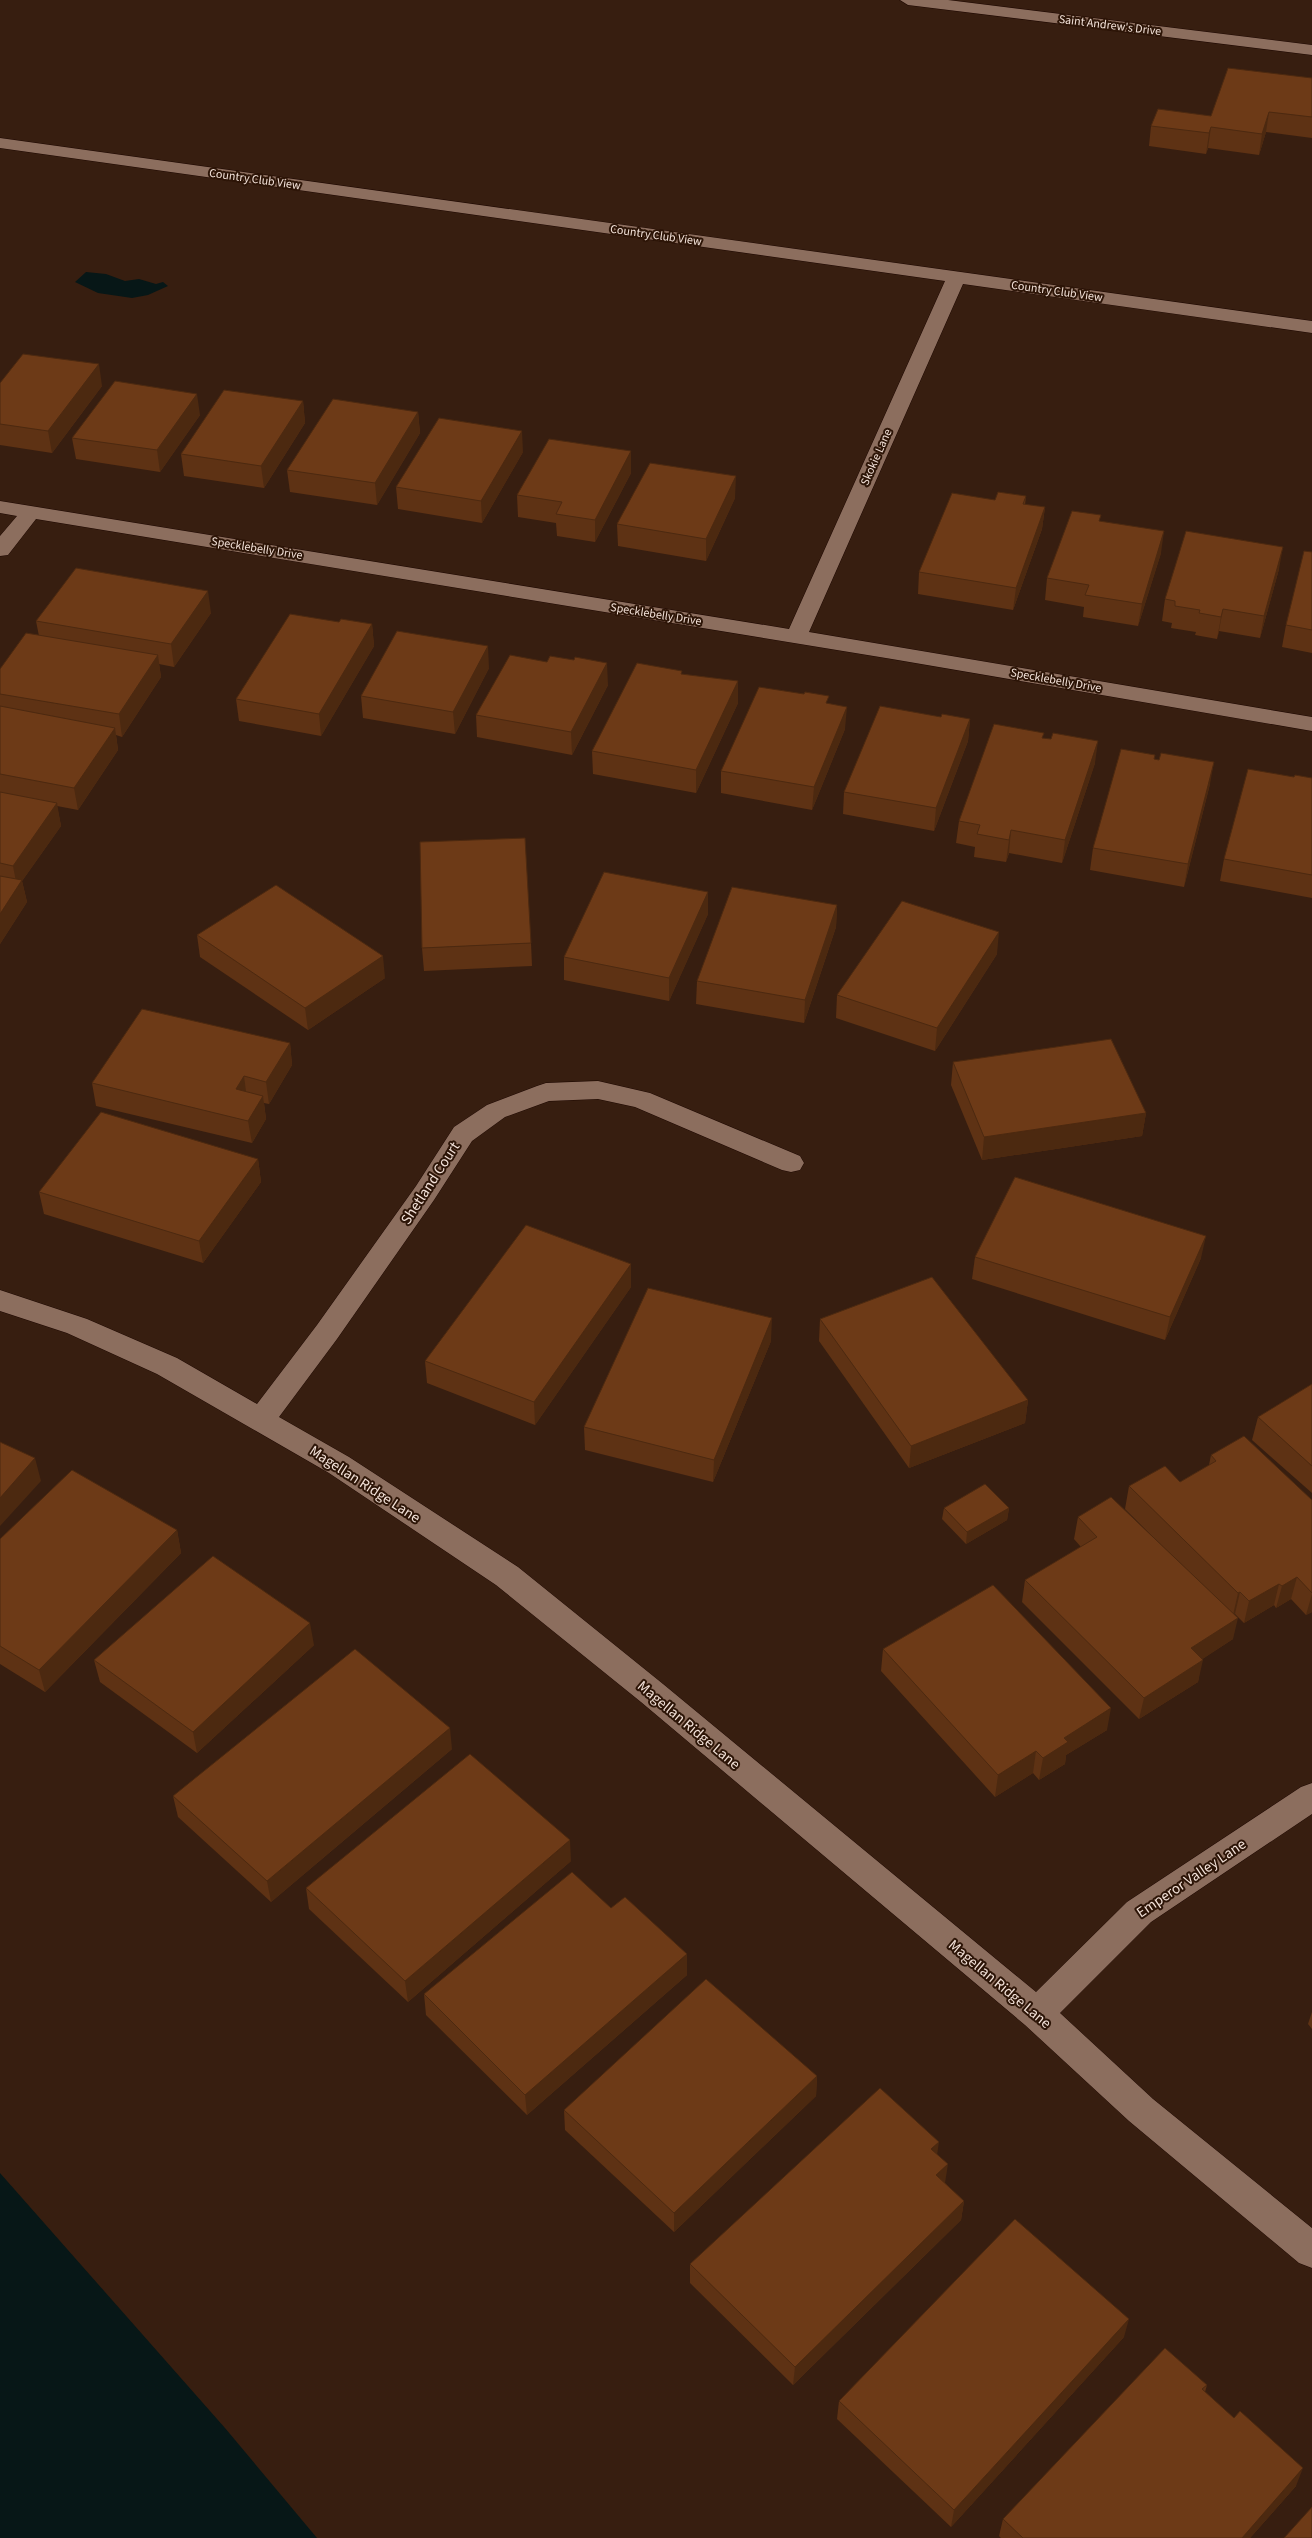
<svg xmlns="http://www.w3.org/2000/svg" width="1312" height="2538" viewBox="0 0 1312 2538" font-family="'Source Sans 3',sans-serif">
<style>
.water{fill:#071717}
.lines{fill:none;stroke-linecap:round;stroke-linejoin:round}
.minor-casing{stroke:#1d0700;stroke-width:1}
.minor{fill:#8c6e5e;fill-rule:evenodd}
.wall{fill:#5e3214}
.shaded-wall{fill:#4c2910}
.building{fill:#6d3a17;stroke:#4c2910}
.labels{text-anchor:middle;stroke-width:4;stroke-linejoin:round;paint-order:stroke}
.far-street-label{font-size:12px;fill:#f3e2d9;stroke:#2d1507}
.street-label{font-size:15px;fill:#f3e2d9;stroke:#2d1507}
</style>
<rect width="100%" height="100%" fill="#371e10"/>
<g class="water">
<polygon points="86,272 106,274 125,281 139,279 156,284 163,282 168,286 148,295 132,298 98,293 75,282"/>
<polygon points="0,2173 225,2428 317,2538 0,2538"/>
</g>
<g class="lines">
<defs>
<g id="minor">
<polygon points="900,0 948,0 1312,45 1312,55 908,5"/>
<polygon points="0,138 1312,321 1312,333 963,284 809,632 1312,717 1312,731 892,659 36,519 8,555 0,556 0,536 17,516 0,513 0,501 789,629 945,281 0,148"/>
<polygon points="598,1081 650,1093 800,1156 804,1163 800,1170 791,1172 782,1170 635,1107 598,1099 549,1101 505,1117 472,1141 434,1200 337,1339 279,1417 349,1457 518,1567 663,1684 1036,1992 1127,1902 1301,1787 1312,1783 1312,1814 1151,1922 1060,2013 1153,2099 1312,2228 1312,2268 1299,2263 1129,2121 1025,2025 641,1702 496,1585 329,1473 157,1374 67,1333 0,1311 0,1290 87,1319 177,1358 257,1404 317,1325 416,1186 454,1127 487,1105 537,1086 546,1083"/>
</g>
</defs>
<use href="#minor" class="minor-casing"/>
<use href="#minor" class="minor"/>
</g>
<g class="wall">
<polygon points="1312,78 1312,138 1266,132 1259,155 1208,148 1206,154 1149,146 1151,126 1211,116"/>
<polygon points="0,383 102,386 52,453 0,445"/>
<polygon points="303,401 305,423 264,488 184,476 181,454"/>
<polygon points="418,412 420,433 377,505 290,492 287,470"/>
<polygon points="200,415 160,472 76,459 72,438"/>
<polygon points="523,452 482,523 398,509 396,487"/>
<polygon points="631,473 595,542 557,536 556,523 518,517 517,495"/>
<polygon points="1026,496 1025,505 1045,507 1042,529 1013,610 918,594 919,572 995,500"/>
<polygon points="735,498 706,561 618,546 617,524"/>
<polygon points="1100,521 1161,553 1138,626 1083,617 1084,607 1045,600 1047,578"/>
<polygon points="1312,552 1312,653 1282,647 1286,625"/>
<polygon points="1279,569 1260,638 1219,631 1217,639 1195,635 1196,632 1171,628 1172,623 1162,621 1165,599"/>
<polygon points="211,613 174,667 159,664 161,677 122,737 116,735 118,750 78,810 57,806 61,826 22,881 27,902 0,944 0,669 39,636 36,621"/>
<polygon points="339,622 372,624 374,646 321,736 239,721 236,699"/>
<polygon points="574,660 608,685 572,755 477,737 476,715 547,662"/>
<polygon points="489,668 455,734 363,718 361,696"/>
<polygon points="682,674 738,681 738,703 696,793 593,774 592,751"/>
<polygon points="828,704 845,729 812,810 721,793 721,771"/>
<polygon points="970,719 968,741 934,831 843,814 844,792"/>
<polygon points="1044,738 1095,763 1062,863 1009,853 1006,862 974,857 975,847 956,843 959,821"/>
<polygon points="1155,755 1154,759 1210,784 1184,887 1090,870 1093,848"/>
<polygon points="1294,777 1312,778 1312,898 1220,881 1224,859"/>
<polygon points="837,905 836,927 804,1023 696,1004 697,981"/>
<polygon points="708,914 669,1001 564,980 564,957"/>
<polygon points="197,935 385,978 308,1030 200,957"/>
<polygon points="531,943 532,966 424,971 422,948"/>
<polygon points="997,954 935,1051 836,1018 837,995"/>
<polygon points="290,1043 292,1065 269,1104 264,1103 266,1119 252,1143 96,1106 92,1083"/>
<polygon points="953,1062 1146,1113 1142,1136 982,1160 951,1085"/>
<polygon points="258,1159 261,1182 203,1263 44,1214 39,1192"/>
<polygon points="975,1257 1201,1258 1165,1340 972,1279"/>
<polygon points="631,1287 535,1425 427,1383 425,1361"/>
<polygon points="820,1319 1028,1400 1025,1423 909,1468 819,1341"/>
<polygon points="771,1341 713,1482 585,1450 584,1427"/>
<polygon points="1312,1384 1312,1493 1252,1440 1258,1417"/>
<polygon points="1211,1455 1312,1500 1312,1612 1306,1615 1291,1599 1276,1608 1274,1605 1244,1623 1235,1614 1234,1614 1233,1639 1202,1659 1198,1682 1139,1719 1022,1602 1025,1580 1081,1547 1074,1539 1078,1517 1168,1552 1125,1509 1129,1486 1180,1482 1209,1465"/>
<polygon points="944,1508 1009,1508 1007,1520 966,1544 942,1519"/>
<polygon points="177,1530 181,1553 45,1692 0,1664 0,1539"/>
<polygon points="314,1645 197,1753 100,1682 94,1660"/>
<polygon points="883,1649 1107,1730 1066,1755 1065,1764 1039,1780 1033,1773 995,1797 881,1671"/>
<polygon points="452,1749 271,1902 178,1817 173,1796"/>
<polygon points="571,1861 408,2002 309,1909 306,1888"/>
<polygon points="611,1908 687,1975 527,2115 426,2015 424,1994"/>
<polygon points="1312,2012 1312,2029 1308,2024"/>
<polygon points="817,2076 816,2096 674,2232 565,2130 564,2110"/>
<polygon points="938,2155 945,2183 964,2201 961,2220 793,2385 690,2283 690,2264"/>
<polygon points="1124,2337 951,2527 837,2419 839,2401"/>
<polygon points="1207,2385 1205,2392 1296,2486 1250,2538 1001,2538 999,2536 1003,2519"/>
</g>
<g class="shaded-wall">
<polygon points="1269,112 1266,132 1259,155 1262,134"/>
<polygon points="1211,127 1208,148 1206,154 1209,133"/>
<polygon points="99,364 102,386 52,453 48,431"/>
<polygon points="197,394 200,415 160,472 157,450"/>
<polygon points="303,401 305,423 264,488 261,466"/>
<polygon points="418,412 420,433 377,505 375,483"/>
<polygon points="522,431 523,452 482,523 481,501"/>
<polygon points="631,451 631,473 595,542 595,520"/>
<polygon points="736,476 735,498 706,561 706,539"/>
<polygon points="1045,507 1042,529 1013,610 1016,588"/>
<polygon points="1164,531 1161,553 1138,626 1142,604"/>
<polygon points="1283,547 1279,569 1260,638 1264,616"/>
<polygon points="208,591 211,613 174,667 171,644"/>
<polygon points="1223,609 1219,631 1217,639 1221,617"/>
<polygon points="372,624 374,646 321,736 319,714"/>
<polygon points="488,646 489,668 455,734 453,712"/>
<polygon points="158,655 161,677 122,737 119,714"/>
<polygon points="607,663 608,685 572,755 571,732"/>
<polygon points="738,681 738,703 696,793 696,770"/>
<polygon points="847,707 845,729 812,810 814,787"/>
<polygon points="970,719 968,741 934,831 936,808"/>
<polygon points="115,728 118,750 78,810 74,788"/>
<polygon points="1098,741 1095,763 1062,863 1065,840"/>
<polygon points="1214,762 1210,784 1184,887 1188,864"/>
<polygon points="57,803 61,826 22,881 27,902 0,944 0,914 17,887 13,866"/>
<polygon points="1011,830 1009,853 1006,862 1009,840"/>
<polygon points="708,892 708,914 669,1001 669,978"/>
<polygon points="837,905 836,927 804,1023 805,1000"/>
<polygon points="999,932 997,954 935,1051 937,1028"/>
<polygon points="383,956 385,978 308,1030 305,1008"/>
<polygon points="290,1043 292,1065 269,1104 266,1082"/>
<polygon points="244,1076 247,1099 236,1089"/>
<polygon points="263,1096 266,1119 252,1143 248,1121"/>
<polygon points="1146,1113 1142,1136 982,1160 984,1137"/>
<polygon points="258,1159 261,1182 203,1263 199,1241"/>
<polygon points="1206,1236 1201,1258 1165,1340 1170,1317"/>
<polygon points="631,1264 631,1287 535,1425 534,1402"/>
<polygon points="772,1318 771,1341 713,1482 714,1460"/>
<polygon points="1028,1400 1025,1423 909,1468 911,1446"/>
<polygon points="35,1458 41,1481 0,1526 0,1498"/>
<polygon points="1009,1508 1007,1520 966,1544 967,1532"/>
<polygon points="177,1530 181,1553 45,1692 39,1670"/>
<polygon points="1297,1577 1291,1599 1276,1608 1282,1586"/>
<polygon points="1279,1584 1274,1605 1244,1623 1249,1601"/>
<polygon points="1240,1592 1235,1614 1233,1615 1238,1593"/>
<polygon points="1312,1594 1312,1612 1306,1615"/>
<polygon points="1238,1618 1233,1639 1186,1670 1191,1648"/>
<polygon points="310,1623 314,1645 197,1753 193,1732"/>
<polygon points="1203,1660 1198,1682 1139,1719 1144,1698"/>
<polygon points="1111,1708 1107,1730 1066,1755 1065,1764 1039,1780 1043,1758 1064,1738"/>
<polygon points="450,1728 452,1749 271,1902 267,1881"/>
<polygon points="1036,1751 1033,1773 995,1797 998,1775"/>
<polygon points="570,1840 571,1861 408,2002 405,1981"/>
<polygon points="687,1954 687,1975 527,2115 525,2095"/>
<polygon points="817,2076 816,2096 674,2232 674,2213"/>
<polygon points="939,2142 936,2162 931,2149"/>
<polygon points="948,2164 945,2183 936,2175"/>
<polygon points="964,2201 961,2220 793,2385 795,2367"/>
<polygon points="1129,2319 1124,2337 951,2527 954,2510"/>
<polygon points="1303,2468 1296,2486 1250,2538 1242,2538"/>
</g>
<g class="building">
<polygon points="1228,68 1312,78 1312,117 1269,112 1262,134 1211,127 1209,133 1151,126 1158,109 1211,116"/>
<polygon points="23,354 99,364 48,431 0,424 0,383"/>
<polygon points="115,381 197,394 157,450 72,438"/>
<polygon points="224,390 303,401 261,466 181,454"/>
<polygon points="333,399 418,412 375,483 287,470"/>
<polygon points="439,418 522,431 481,501 396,487"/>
<polygon points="549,439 631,451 595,520 556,514 562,502 517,495"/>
<polygon points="650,463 736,476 706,539 617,524"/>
<polygon points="998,492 1026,496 1023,504 1045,507 1016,588 919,572 952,493 995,500"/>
<polygon points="1072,511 1101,515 1099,521 1164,531 1142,604 1085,595 1089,585 1047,578"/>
<polygon points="1186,531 1283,547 1264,616 1223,609 1221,617 1199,613 1200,610 1175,606 1175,601 1165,599"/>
<polygon points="1304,551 1312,552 1312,630 1286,625"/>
<polygon points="76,568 208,591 171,644 36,621"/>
<polygon points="290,614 339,622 341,619 372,624 319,714 236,699"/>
<polygon points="397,631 488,646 453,712 361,696"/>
<polygon points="26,633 158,655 119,714 0,694 0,669"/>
<polygon points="510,655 547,662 550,656 574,660 575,657 607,663 571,732 476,715"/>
<polygon points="637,663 682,671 681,674 738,681 696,770 592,751"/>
<polygon points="759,687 804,694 805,692 829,696 826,703 847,707 814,787 721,771"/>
<polygon points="0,706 115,728 74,788 0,774"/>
<polygon points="880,706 941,717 942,714 970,719 936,808 844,792"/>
<polygon points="994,724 1044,733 1042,738 1051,739 1053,733 1098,741 1065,840 1011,830 1009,840 977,834 980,825 959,821"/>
<polygon points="1121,749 1155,755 1154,759 1159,760 1161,753 1214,762 1188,864 1093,848"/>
<polygon points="1248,769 1294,777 1295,775 1312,778 1312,875 1224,859"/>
<polygon points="0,792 57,803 13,866 0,863"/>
<polygon points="525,838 531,943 422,948 420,842"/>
<polygon points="604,872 708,892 669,978 564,957"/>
<polygon points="0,876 22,880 0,914"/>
<polygon points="276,885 383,956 305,1008 197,935"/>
<polygon points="732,887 837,905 805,1000 697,981"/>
<polygon points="902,901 999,932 937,1028 837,995"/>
<polygon points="142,1009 290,1043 266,1082 244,1076 236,1089 263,1096 248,1121 92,1083"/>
<polygon points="1111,1039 1146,1113 984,1137 953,1062"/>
<polygon points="101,1112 258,1159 199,1241 39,1192"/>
<polygon points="1015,1177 1206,1236 1170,1317 975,1257"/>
<polygon points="526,1225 631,1264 534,1402 425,1361"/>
<polygon points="932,1277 1028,1400 911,1446 820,1319"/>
<polygon points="648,1288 772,1318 714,1460 584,1427"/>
<polygon points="1312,1384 1312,1466 1258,1417"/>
<polygon points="1244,1436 1312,1500 1312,1593 1297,1577 1282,1586 1279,1584 1249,1601 1240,1592 1238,1593 1129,1486 1165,1466 1180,1482 1216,1461 1211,1455"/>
<polygon points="0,1442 35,1458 0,1498"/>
<polygon points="72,1470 177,1530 39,1670 0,1646 0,1539"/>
<polygon points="985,1484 1009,1508 967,1532 944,1508"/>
<polygon points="1111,1497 1238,1618 1191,1648 1203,1660 1144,1698 1025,1580 1097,1537 1078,1517"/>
<polygon points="213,1556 310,1623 193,1732 94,1660"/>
<polygon points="993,1585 1111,1708 1064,1738 1068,1742 1043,1758 1036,1751 998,1775 883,1649"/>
<polygon points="355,1649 450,1728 267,1881 173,1796"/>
<polygon points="470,1754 570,1840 405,1981 306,1888"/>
<polygon points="572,1872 611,1908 625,1897 687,1954 525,2095 424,1994"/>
<polygon points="706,1979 817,2076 674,2213 564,2110"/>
<polygon points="880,2088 939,2142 931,2149 948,2164 936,2175 964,2201 795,2367 690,2264"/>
<polygon points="1015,2219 1129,2319 954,2510 839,2401"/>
<polygon points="1165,2348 1207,2385 1202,2389 1234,2418 1240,2411 1303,2468 1242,2538 1023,2538 1003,2519"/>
<polygon points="1312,2507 1312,2538 1284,2538"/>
</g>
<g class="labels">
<g class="far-street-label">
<text transform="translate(1110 25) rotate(7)" y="4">Saint Andrew's Drive</text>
<text transform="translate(255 179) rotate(8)" y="4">Country Club View</text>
<text transform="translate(656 235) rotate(8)" y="4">Country Club View</text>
<text transform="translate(1057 291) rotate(8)" y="4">Country Club View</text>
<text transform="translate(876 457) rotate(-66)" y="4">Skokie Lane</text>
<text transform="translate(257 548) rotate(9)" y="4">Specklebelly Drive</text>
<text transform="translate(656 614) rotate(9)" y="4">Specklebelly Drive</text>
<text transform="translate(1056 680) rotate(10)" y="4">Specklebelly Drive</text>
</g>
<g class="street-label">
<text transform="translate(430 1183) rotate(-57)" y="5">Shetland Court</text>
<text transform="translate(365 1484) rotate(33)" y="5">Magellan Ridge Lane</text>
<text transform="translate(689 1725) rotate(40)" y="5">Magellan Ridge Lane</text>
<text transform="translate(1191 1878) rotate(-34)" y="5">Emperor Valley Lane</text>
<text transform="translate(1000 1984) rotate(40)" y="5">Magellan Ridge Lane</text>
</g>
</g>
</svg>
